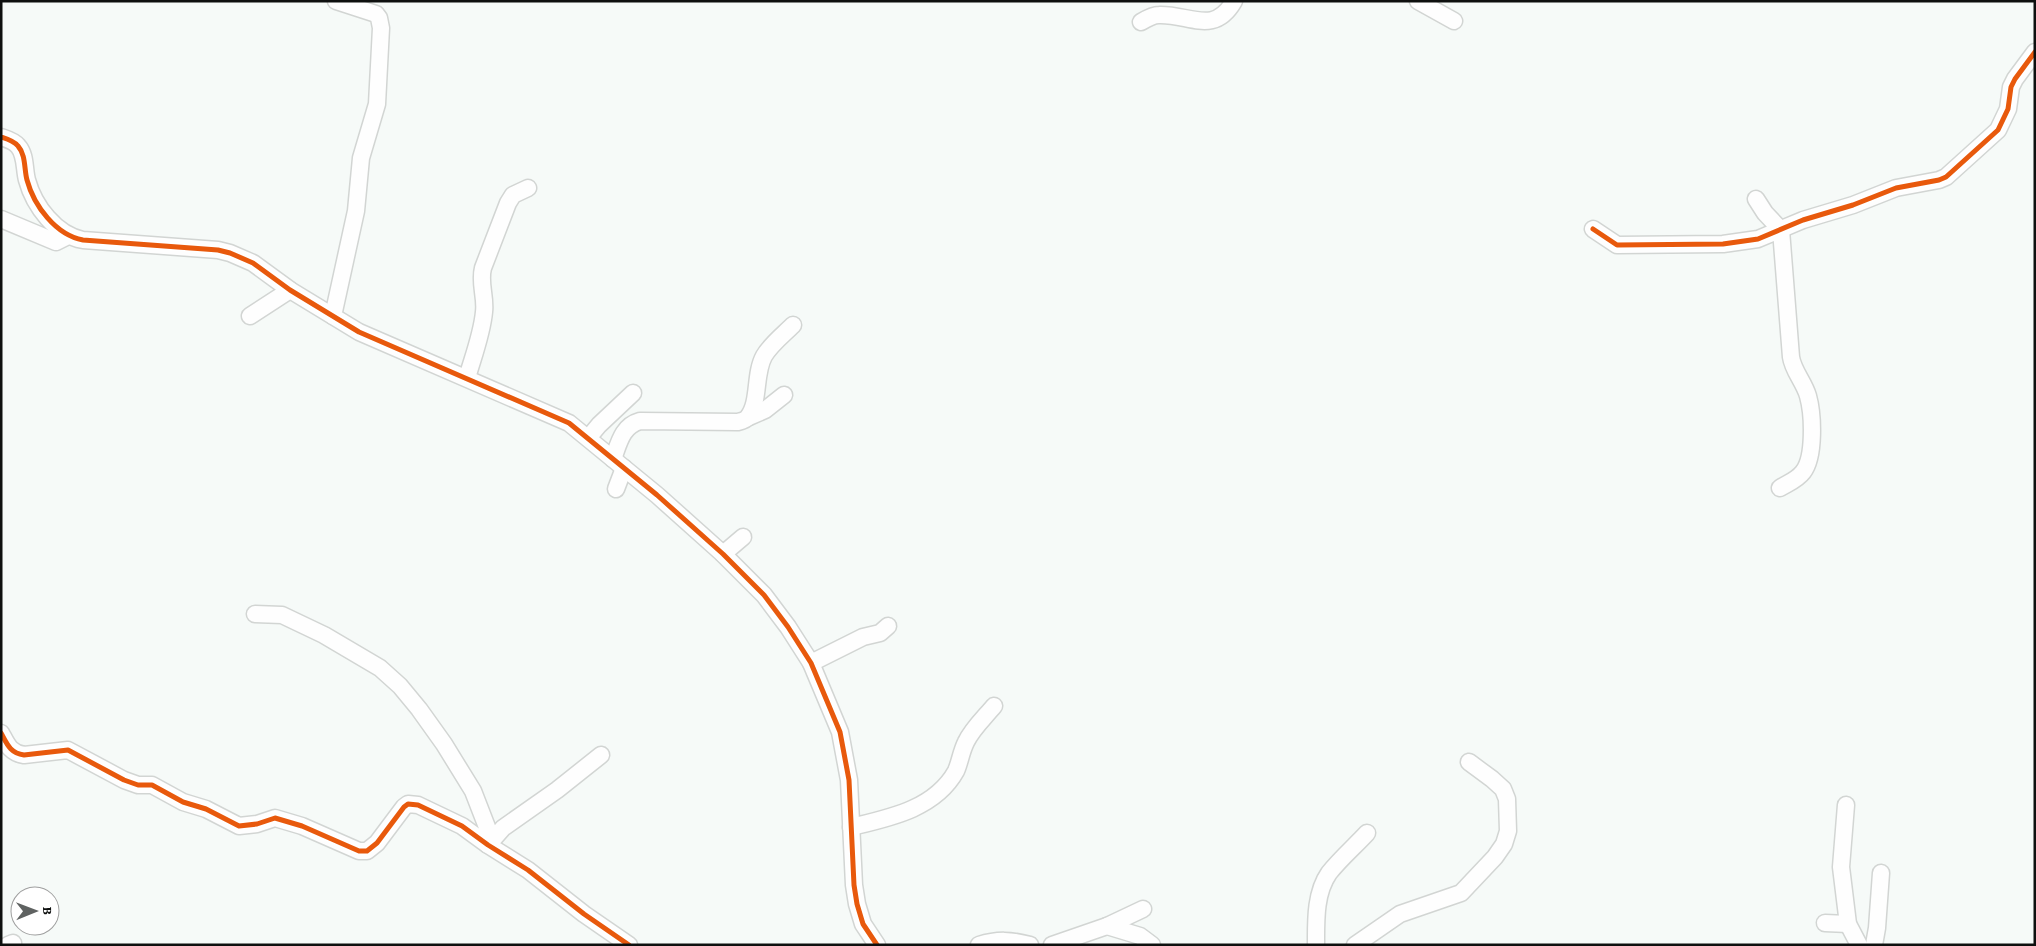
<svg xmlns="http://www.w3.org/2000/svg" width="2036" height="946" viewBox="0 0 2036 946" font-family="'Crimson Pro',serif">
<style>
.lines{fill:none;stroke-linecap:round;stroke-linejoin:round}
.minor-casing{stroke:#d2d5d3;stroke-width:19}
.minor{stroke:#fefefe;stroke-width:16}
.cycleway-casing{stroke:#fff;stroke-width:8}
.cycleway{stroke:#e8590c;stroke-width:5}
</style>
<rect width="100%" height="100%" fill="#f6faf8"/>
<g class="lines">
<defs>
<g id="minor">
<polyline points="1418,1 1454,21"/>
<path d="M1141 22C1146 19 1153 15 1159 15 1190 14 1214 36 1234 1"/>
<path d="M1 137C7 139 14 141 18 146 26 155 24 169 27 180 34 206 56 235 83 240L218 250 230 253 253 263 290 290 359 332 569 423 657 495 723 554 764 595 788 627 811 663 840 732 849 780 854 885 857 904 863 924 877 945"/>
<path d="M1756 199 1765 213 1781 230 1791 357C1793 371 1804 382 1808 396 1813 414 1815 457 1803 472 1797 480 1788 483 1780 488"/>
<polyline points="1,219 56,242 68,236"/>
<polyline points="1593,229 1617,245 1723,244 1758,239 1803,220 1853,205 1896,188 1939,180 1946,177 1998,130 2008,109 2011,87 2015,79 2035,52"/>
<polyline points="250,316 290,290"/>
<polyline points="333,316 356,211 361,158 377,104 381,28 379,18 376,14 336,1"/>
<path d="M467 378C473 357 482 334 484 312 486 297 479 283 483 268L508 203 513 195 528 188"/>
<polyline points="749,417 765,410 784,395"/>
<polyline points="589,437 599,425 633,393"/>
<path d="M613 459C619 443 622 426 640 421L738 422C742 421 746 420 748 417 760 402 754 374 764 356 771 344 783 335 793 325"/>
<polyline points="616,489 624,468"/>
<polyline points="723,554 743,537"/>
<polyline points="255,614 282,615 324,635 380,668 400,686 419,709 444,744 473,791 492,840"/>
<polyline points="811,663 863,637 880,633 888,626"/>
<path d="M1 733C7 744 10 753 24 755L68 750 124 780 138 785H152L183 802 206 809 239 826 257 824 275 818 302 826 359 851H367L377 843 404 807 408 804 418 805 462 826 488 845 528 870 584 914 629 945"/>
<polyline points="1846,805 1841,867 1848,924 1859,945"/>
<path d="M851 827C889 818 935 809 956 771 960 762 961 752 966 742 972 729 984 718 994 706"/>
<polyline points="488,845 503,828 557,790 601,755"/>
<polyline points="1825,923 1848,924"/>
<polyline points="1107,926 1140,936 1152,945"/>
<polyline points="8,945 13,943"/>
<path d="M979 945C998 939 1011 940 1030 945"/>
<polyline points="1052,945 1107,926 1143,909"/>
<path d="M1316 945C1316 921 1315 893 1329 873 1340 859 1355 846 1367 833"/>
<polyline points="1355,945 1400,914 1461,893 1495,857 1504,844 1508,831 1507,799 1503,789 1492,779 1469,762"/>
<polyline points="1874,945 1877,928 1881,873"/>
</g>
</defs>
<use href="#minor" class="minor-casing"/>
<use href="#minor" class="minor"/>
<defs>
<g id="cycleway">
<path d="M1 137C7 139 14 141 18 146 26 155 24 169 27 180 34 206 56 235 83 240L218 250 230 253 253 263 290 290 359 332 569 423 657 495 723 554 764 595 788 627 811 663 840 732 849 780 854 885 857 904 863 924 877 945"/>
<polyline points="1593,229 1617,245 1723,244 1758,239 1803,220 1853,205 1896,188 1939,180 1946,177 1998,130 2008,109 2011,87 2015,79 2035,52"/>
<path d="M1 733C7 744 10 753 24 755L68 750 124 780 138 785H152L183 802 206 809 239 826 257 824 275 818 302 826 359 851H367L377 843 404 807 408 804 418 805 462 826 488 845 528 870 584 914 629 945"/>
</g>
</defs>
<use href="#cycleway" class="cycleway-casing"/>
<use href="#cycleway" class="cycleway"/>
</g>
<rect width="2036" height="946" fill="none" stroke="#0e100f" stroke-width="5"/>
<g transform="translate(35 911) rotate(89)"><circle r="24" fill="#ffffff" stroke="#9f9f9f"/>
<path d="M0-4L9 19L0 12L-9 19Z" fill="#5f6261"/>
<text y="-8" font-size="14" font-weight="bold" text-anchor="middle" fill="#0e100f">B</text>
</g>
</svg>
